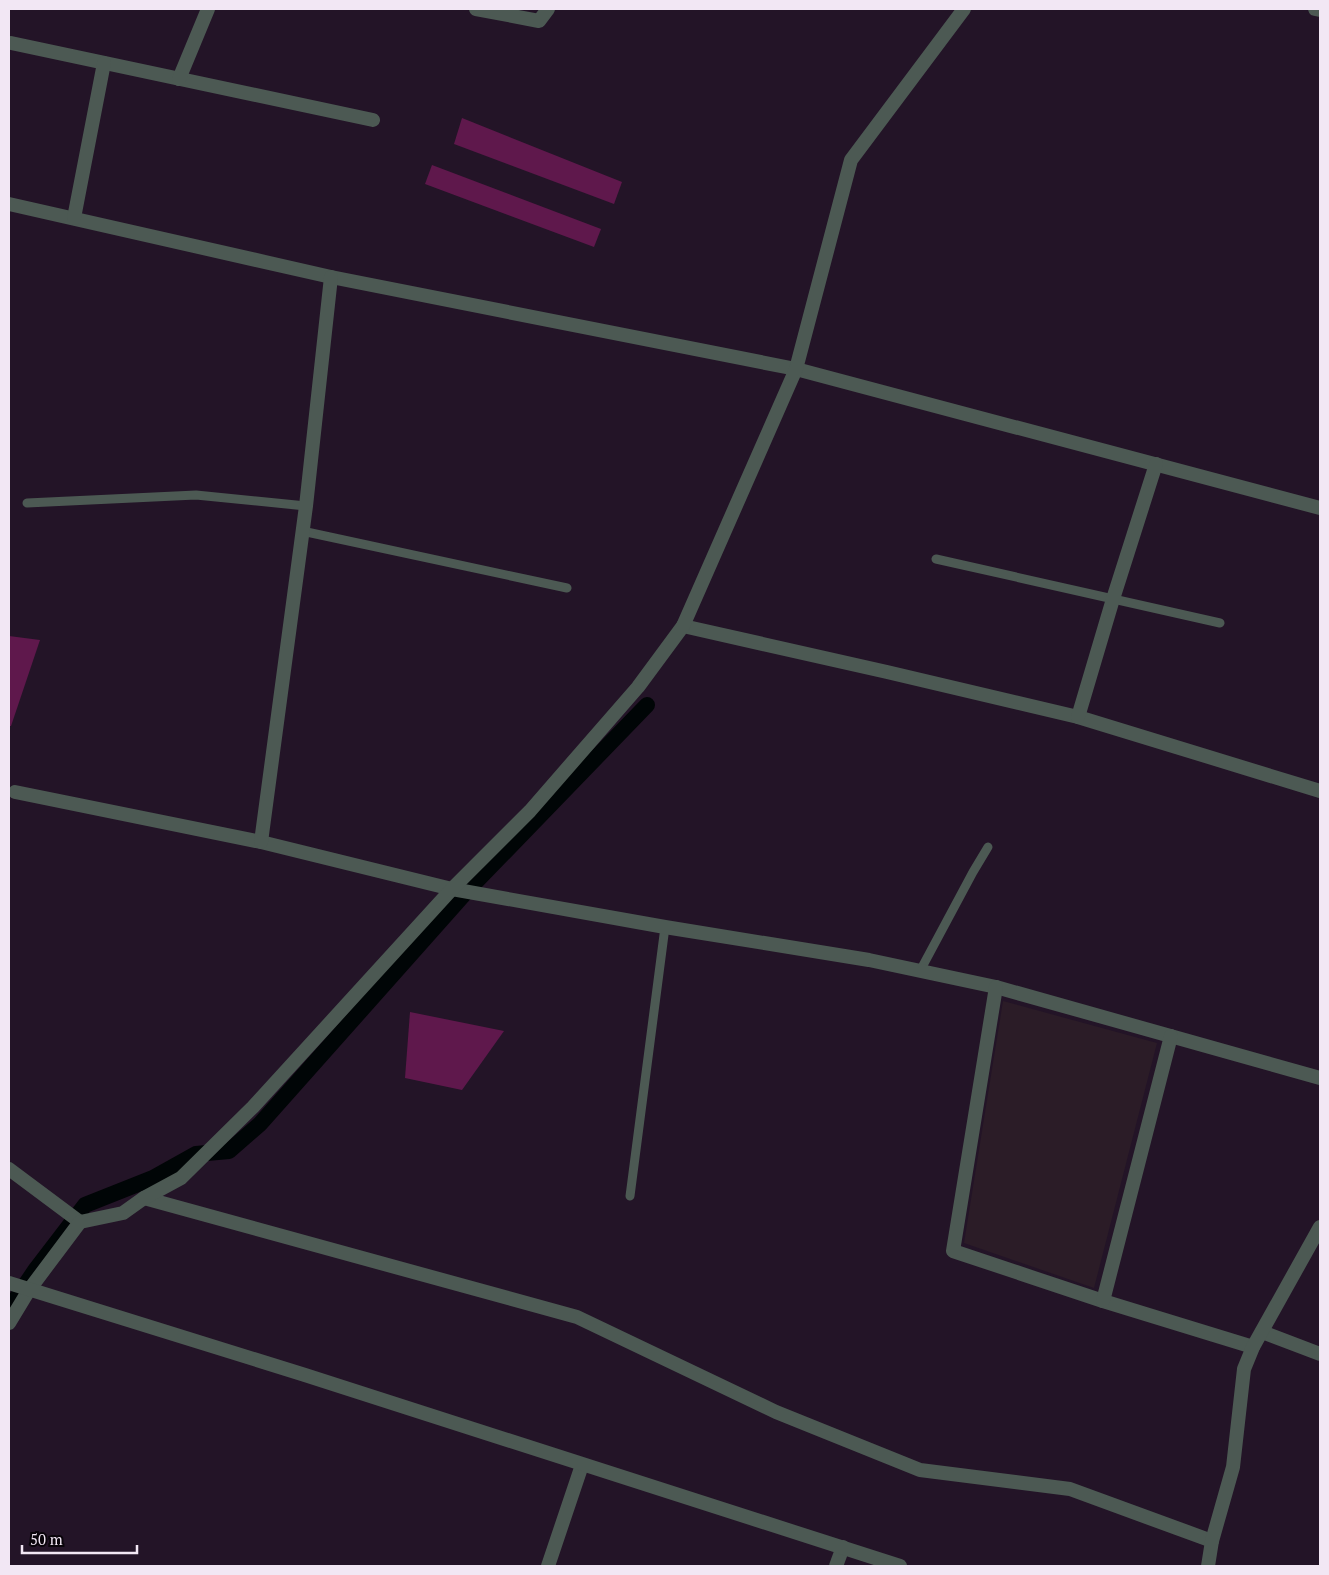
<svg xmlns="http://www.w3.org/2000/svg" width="1329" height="1575" viewBox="0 0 1329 1575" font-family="'PT Serif',serif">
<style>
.education{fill:#2b1c27}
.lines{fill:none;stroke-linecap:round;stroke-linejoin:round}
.canal{stroke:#000506;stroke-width:16}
.building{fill:#5f184c}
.service{stroke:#4c5953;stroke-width:9}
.minor{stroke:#4c5953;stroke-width:14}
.tertiary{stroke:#4c5953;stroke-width:14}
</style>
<rect width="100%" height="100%" fill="#231427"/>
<polygon class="education" points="1003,1001 1157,1043 1094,1288 964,1243"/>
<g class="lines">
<polyline class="canal" points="9,1309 36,1269 85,1205 153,1178 196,1154 229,1151 260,1124 467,891 647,705"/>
</g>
<g class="building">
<polygon points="462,118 622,182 614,204 454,144"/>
<polygon points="432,165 601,229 594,247 425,184"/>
<polygon points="9,636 40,640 11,726 9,726"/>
<polygon points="410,1012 504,1031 462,1090 405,1078"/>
</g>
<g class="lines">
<g class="service">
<polyline points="27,503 196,495 306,506"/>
<polyline points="302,531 567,588"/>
<polyline points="936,559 1220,623"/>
<polyline points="920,971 973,872 988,847"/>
<polyline points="630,1196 665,927"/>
</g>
<g class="minor">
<polyline points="476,9 539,21 548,9"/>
<polyline points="1315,9 1320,10"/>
<polyline points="11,43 373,120"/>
<polyline points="179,79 208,9"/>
<polyline points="9,204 331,277 796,369 1320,508"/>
<polyline points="74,218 104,63"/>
<polyline points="683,626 887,672 1078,717 1320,791"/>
<polyline points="1078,717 1113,599 1156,464"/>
<polyline points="15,792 261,842 452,889 665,927 869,960 996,987 1320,1078"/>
<polyline points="261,842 306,506 331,277"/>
<polyline points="996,987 953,1251 1103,1301 1253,1347"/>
<polyline points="9,1169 80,1222"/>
<polyline points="144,1198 577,1317 776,1412 920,1470 1070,1489 1212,1541"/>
<polyline points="1103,1301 1171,1036"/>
<polyline points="9,1323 29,1290 80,1222 123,1213 144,1198 181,1178 253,1107 452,889 530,811 638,687 683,626 796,369 851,160 964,9"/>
<polyline points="1262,1332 1320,1354"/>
<polyline points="548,1566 582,1465"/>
<polyline points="836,1566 843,1547"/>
<polyline points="1208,1566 1212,1541 1233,1467 1244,1369 1253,1347 1320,1227"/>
</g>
<polyline class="tertiary" points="9,1283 305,1375 900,1566"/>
</g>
<rect width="1329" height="1575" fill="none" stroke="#f2e7f4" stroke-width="20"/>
<path d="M22 1545v8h115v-8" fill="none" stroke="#f2e7f4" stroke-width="2.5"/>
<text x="30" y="1545" font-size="15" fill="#f2e7f4" stroke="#09040a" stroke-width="4" paint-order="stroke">50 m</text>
</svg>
